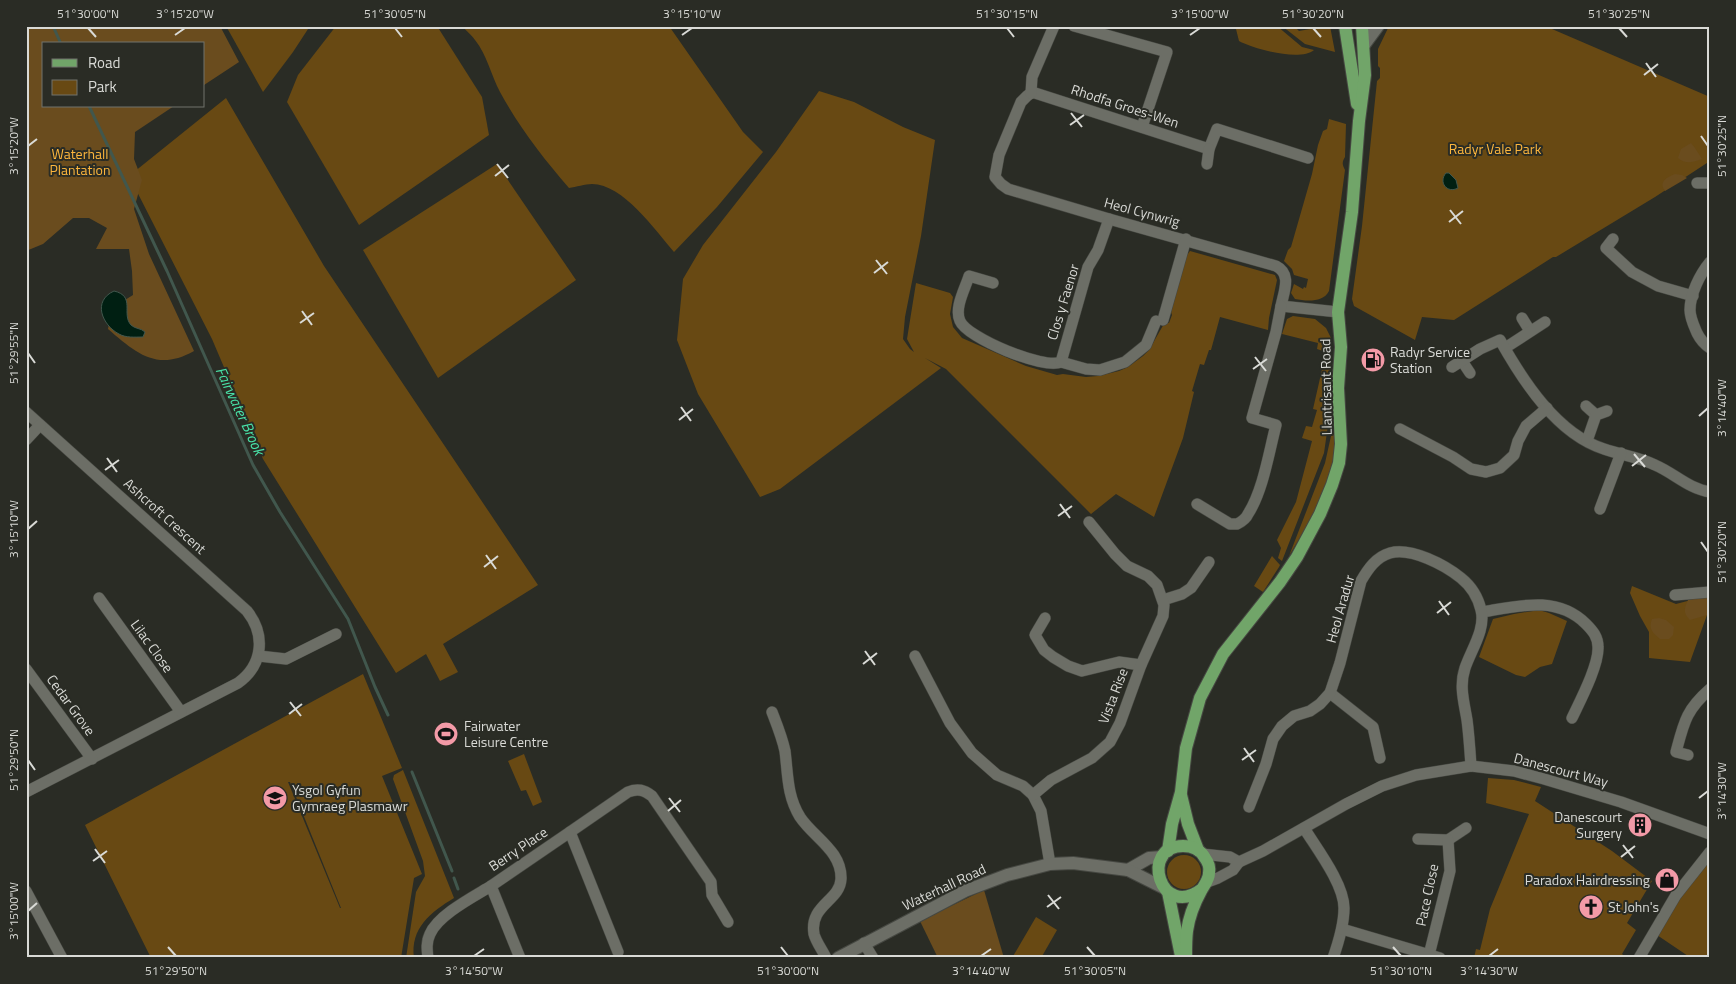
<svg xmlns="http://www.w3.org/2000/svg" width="1736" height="984" viewBox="0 0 1736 984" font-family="'Titillium Web',sans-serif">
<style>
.green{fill:#684913;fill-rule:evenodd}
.forest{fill:#6a4c1e}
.water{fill:#001f12;stroke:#41574d}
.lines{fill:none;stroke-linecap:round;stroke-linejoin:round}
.stream{stroke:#41574d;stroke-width:3}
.street-casing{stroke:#464842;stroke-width:12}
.secondary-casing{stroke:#464842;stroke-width:14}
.primary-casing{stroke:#464842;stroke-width:14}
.street{stroke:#6c6e66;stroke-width:11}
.secondary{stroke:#6c6e66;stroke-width:12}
.primary{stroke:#71a569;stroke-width:12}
.ticks{fill:none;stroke:#d9dad6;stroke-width:2}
.labels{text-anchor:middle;stroke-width:4;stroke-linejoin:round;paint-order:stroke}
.street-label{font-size:14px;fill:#d9dad6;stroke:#2a2c25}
.park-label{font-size:14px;fill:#fdb63d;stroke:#2a2c25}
.poi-label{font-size:14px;fill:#d9dad6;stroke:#2a2c25;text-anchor:start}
.water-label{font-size:15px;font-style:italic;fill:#49e3a9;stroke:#2a2c25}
.neatline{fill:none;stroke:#d9dad6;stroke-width:2}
.ticks-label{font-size:12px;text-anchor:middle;fill:#d9dad6}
</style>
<rect width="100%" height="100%" fill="#2a2c25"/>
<g class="green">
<polygon points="226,26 310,26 293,52 263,92"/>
<polygon points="336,26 437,26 482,97 489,135 359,225 287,102 298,75"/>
<path d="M462 26H669L743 132 763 152 717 207 674 252C655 230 623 184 592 184 585 184 576 187 569 188 543 158 519 127 500 92 491 75 487 55 475 40 472 35 466 31 462 26Z"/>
<path d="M1228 26H1277L1302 47 1314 50C1300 62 1254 49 1239 41L1236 29Z"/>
<polygon points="1282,26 1294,26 1299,31 1310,29 1310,26 1330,26 1335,52 1305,44"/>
<polygon points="1389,26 1545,26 1710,97 1710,161 1655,197 1556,257 1553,257 1454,320 1422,317 1415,340 1354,306 1352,299 1362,226 1377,81 1380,78 1380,68 1378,66 1378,49"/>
<polygon points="819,91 854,102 903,127 935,140 921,236 905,317 903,339 910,349 914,352 907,339 916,283 950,293 953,297 950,314 953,327 962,338 1026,366 1057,375 1063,374 1086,377 1098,376 1119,371 1128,367 1143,356 1149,350 1165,322 1169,323 1172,315 1171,312 1187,255 1190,251 1275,275 1277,280 1269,318 1268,330 1220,317 1211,350 1209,350 1204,365 1200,364 1192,391 1194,392 1183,438 1154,517 1116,494 1091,514 946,369 925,358 941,368 780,489 760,497 698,394 677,340 683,279 703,245 776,152"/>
<polygon points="226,98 324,266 538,585 443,644 458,672 440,681 426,654 396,673 263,459 212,339 129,176"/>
<path d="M1329 119 1346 124 1345 157C1342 162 1342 164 1345 170L1329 291C1323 303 1306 301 1295 299L1291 293 1294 284 1303 289 1304 287 1306 288 1308 279 1294 275 1292 269 1284 261 1288 250 1291 247 1312 174 1318 145 1323 131 1327 129Z"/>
<polygon points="497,164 576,280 438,378 363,250"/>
<polygon points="1293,316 1315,319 1326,328 1331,338 1331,358 1328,387 1330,411 1324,453 1282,561 1278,558 1281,548 1277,540 1296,502 1312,441 1302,438 1306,426 1312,427 1317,410 1313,409 1326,352 1317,349 1318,343 1282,334 1287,319"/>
<path d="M1333 427C1333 434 1335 439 1335 446 1333 487 1308 524 1289 556L1325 463Z"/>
<polygon points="1272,556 1280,565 1279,567 1263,592 1254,586"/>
<polygon points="1632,586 1676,604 1710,595 1710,617 1707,615 1690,662 1649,658 1649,632 1640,616 1630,593"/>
<polygon points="1539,610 1549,613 1567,621 1552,664 1540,667 1525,677 1516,675 1479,657 1493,619 1514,614"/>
<path d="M363 674 402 768 382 776 422 874 414 878 401 958H151L85 825ZM288 782H290L341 908H340Z"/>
<polygon points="524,754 542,802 533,806 526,790 521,791 508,761"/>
<path d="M403 770 454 898C431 912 410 928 414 958H406L416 892 425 876 423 861 393 779 394 775Z"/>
<polygon points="1488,778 1514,780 1541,787 1535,801 1612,851 1652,881 1627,923 1636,930 1622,954 1627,958 1474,958 1476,949 1480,950 1490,909 1529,814 1486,803"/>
<polygon points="1710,852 1710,958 1697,958 1692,955 1691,958 1654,933"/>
<circle cx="1184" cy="872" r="17"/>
<polygon points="1036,917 1057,930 1041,958 1012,958"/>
</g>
<g class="forest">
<path d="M26 26H220L239 62 204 85V44H44V106H174L135 132 134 159 142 180 134 209 149 254 194 351C157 372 136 353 108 329L112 308 133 295 132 271 129 249H96L107 228 89 218H73L43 244 26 251Z"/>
<path d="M1691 143 1695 148 1702 159C1693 162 1686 165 1678 158L1681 149Z"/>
<path d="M1675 174 1682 175 1687 178 1665 191C1658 182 1667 177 1675 174Z"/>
<path d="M1710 595V617L1707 615 1690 620C1683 613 1684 609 1688 600Z"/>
<path d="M1659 618 1666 620 1674 627 1673 635 1669 639H1660C1653 633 1648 629 1652 619Z"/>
<polygon points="984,890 1004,958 938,958 920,921"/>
</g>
<g class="water">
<path d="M1446 173H1449L1456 180 1458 188C1447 194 1438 182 1446 173Z"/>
<path d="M114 291C136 296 121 314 131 325 135 329 141 328 145 332L143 337C135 337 126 338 119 334 102 325 92 301 114 291Z"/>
</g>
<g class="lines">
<g class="stream">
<polyline points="53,26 61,44"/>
<polyline points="89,106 167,271 253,465 280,512 348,619 375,687 388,715"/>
<polyline points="412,772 452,871"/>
<polyline points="454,878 458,889"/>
</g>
<defs>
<g id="street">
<polyline points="1074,26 1167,52 1142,127"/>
<path d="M1031 93 1027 96 1021 102 999 155 995 177 1001 184 1008 189 1109 219 1276 266C1292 274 1284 291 1281 306L1338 312"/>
<polyline points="1031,93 1035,93 1209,149 1217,129 1308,158"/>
<polyline points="1031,93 1032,77 1054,26"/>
<polyline points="1207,164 1209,149"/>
<polyline points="1697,183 1710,183"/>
<polyline points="1613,239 1606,248 1632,272 1658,286 1693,296"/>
<path d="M1710 262C1700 274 1690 294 1690 310 1690 318 1694 326 1697 333 1700 339 1704 344 1710 348"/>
<path d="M993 283 969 276C965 289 954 308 960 321 967 338 1044 370 1061 362L1088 267 1098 250 1109 219"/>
<polyline points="1522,318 1530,331"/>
<polyline points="1163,320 1186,239"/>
<polyline points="1505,348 1545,322"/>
<polyline points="1462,361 1470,373"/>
<polyline points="1061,362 1086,369 1100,370 1125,362 1146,345 1156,321"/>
<path d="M1452 367 1480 349 1500 340C1523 381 1557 434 1604 449 1621 455 1639 457 1655 465 1674 473 1689 489 1710 492"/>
<polyline points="1586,406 1596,415"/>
<path d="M26 412 247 611C266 635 263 665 238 683L26 792"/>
<polyline points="1400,429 1453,457 1471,469 1486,472 1500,468 1514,455 1518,441 1526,426 1547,408"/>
<polyline points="26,440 40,425"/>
<polyline points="1587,441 1596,415 1607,411"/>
<path d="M1197 504 1230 524H1237C1241 522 1246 519 1248 514 1263 491 1269 452 1276 425L1252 418 1276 332 1281 306"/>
<polyline points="1600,509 1621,453"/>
<polyline points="1675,595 1710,592"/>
<polyline points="99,598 181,712"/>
<polyline points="1163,600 1182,594 1191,588 1209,562"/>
<path d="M1482 612C1518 606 1557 595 1586 624 1593 631 1598 637 1598 647 1599 665 1580 701 1572 718"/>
<polyline points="1045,618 1035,635 1044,650 1053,657 1068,666 1082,671 1119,662 1141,665"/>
<polyline points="259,656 286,659 336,634"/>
<polyline points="915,656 950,723 972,753 997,775 1023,786 1033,795 1041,811 1050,864"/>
<polyline points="26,669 92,759"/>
<polyline points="1330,693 1373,727 1380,758"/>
<path d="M772 712C777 725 782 737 785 751 788 775 787 796 800 817 814 838 842 851 841 879 840 901 809 905 814 934 816 942 823 951 826 958"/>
<path d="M1688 755 1676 752C1684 722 1686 710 1710 689"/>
<polyline points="1033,795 1051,780 1092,758 1110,742 1120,723 1141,665 1163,616 1164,605 1157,585 1148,576 1127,566 1115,554 1089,522"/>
<path d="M1249 807 1266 764 1273 739 1282 726 1294 716 1310 711 1320 704 1330 693 1340 663 1361 581C1368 569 1376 557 1390 553 1411 547 1445 565 1461 578 1471 586 1478 597 1481 610 1486 629 1471 650 1465 668 1459 686 1464 702 1467 720 1469 735 1470 751 1471 766"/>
<path d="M1304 828C1317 849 1344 884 1344 908 1344 925 1339 941 1333 958"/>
<path d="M570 832 628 792C638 788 644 790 652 796L711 882 712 895 728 922"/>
<polyline points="1418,839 1448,840 1466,828"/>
<polyline points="1202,854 1230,857 1239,862"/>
<polyline points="1207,882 1218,878 1233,870 1239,862 1263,851 1346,804 1382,786 1416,775 1471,766 1514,771 1544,779 1621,802 1710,834"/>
<polyline points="26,891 62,958"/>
<polyline points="1342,929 1440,958"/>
<polyline points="864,943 873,958"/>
<polyline points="1429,955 1450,871 1448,840"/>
<path d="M428 958C427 950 426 942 430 934 438 915 473 897 491 886"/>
<polyline points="520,958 491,886 570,832 618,952"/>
<polyline points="1639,958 1676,895 1710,852"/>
</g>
<g id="secondary">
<polyline points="1364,45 1378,26"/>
<polyline points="1128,870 1149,858 1162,857"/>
<polyline points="838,958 965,891 1007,875 1050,864 1073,863 1128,870 1164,888"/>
</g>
<g id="primary">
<polyline points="1345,26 1357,104"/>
<polyline points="1181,795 1188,824 1198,850"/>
<polyline points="1168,851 1172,824 1181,792 1186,748 1200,698 1223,654 1280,582 1297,557 1320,514 1332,485 1339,463 1341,444 1338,388 1341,347 1338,312 1352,212 1359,121 1365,75 1362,26"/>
<polyline points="1168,892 1181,956"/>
<path d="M1186 958C1186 949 1186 939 1187 931 1189 917 1195 902 1201 891 1204 885 1209 880 1209 873 1210 868 1208 862 1205 858 1201 850 1192 846 1183 846 1139 846 1160 921 1202 889"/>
</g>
</defs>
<use href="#street" class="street-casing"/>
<use href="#secondary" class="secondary-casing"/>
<use href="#primary" class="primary-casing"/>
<use href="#street" class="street"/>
<use href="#secondary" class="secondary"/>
<use href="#primary" class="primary"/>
</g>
<path class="ticks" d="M88 28 96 37M395 28 402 37M1007 28 1014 37M1313 28 1321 37M1619 28 1627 37M175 35 185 28M682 35 692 28M1190 35 1200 28M1646 63 1656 77M1644 75 1658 64M1071 113 1082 127M1070 125 1084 115M1701 136 1708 146M28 146 37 139M497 164 508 178M495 176 509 165M1450 210 1461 224M1449 222 1463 211M876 260 887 274M874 273 888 262M302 311 312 325M300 323 314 313M28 353 35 363M1255 357 1266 371M1253 369 1267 359M681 407 691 421M1699 416 1708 408M679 420 693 409M1634 454 1645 467M107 458 117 472M1632 466 1646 455M105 470 119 460M1060 504 1070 518M1058 516 1072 506M28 529 37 521M1701 542 1708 552M486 555 496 569M484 567 498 556M1439 601 1449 615M1437 613 1451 602M865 651 875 665M863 664 877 653M290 702 301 716M289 714 302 704M1244 748 1254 762M28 760 35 770M1242 760 1256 750M669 798 680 812M1699 798 1708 791M668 811 681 800M1623 845 1633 858M95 849 105 863M1621 857 1635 846M93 861 107 851M1048 895 1059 909M1047 907 1061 897M28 911 37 903M168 947 176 956M781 947 788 956M1087 947 1095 956M1393 947 1401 956M474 956 484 949M981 956 991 949M1489 956 1498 949"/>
<defs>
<symbol id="fuel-disc" viewBox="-11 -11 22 22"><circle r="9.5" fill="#f39aa7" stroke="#2a2c25"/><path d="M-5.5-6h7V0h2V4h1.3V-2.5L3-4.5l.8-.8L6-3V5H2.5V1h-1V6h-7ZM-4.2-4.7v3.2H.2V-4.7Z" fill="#111"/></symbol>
<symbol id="stadium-disc" viewBox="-11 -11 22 22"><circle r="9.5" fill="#f39aa7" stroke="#2a2c25"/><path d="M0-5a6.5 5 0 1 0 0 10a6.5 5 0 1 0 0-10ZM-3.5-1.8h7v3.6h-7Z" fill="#111"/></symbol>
<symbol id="school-disc" viewBox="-11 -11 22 22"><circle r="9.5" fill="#f39aa7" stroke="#2a2c25"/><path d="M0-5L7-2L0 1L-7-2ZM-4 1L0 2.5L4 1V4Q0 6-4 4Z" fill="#111"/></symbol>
<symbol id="building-disc" viewBox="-11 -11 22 22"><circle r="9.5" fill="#f39aa7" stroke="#2a2c25"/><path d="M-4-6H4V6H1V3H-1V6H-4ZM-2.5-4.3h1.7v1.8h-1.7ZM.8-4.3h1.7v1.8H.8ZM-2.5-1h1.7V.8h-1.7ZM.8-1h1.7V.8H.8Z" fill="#111"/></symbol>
<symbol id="shop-disc" viewBox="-11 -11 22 22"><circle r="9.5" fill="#f39aa7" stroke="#2a2c25"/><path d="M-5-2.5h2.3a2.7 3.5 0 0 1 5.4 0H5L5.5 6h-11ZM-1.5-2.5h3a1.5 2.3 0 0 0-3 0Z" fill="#111"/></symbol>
<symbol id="church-disc" viewBox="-11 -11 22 22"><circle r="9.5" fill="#f39aa7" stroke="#2a2c25"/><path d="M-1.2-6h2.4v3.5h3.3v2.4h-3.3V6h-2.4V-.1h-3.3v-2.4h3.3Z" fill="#111"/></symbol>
</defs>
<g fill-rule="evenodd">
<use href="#fuel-disc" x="1359" y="346" width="28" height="28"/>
<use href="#stadium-disc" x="432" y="720" width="28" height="28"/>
<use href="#school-disc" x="261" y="784" width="28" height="28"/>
<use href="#building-disc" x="1626" y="811" width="28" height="28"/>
<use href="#shop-disc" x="1653" y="866" width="28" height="28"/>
<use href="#church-disc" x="1577" y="893" width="28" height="28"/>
</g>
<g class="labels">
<g class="street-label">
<text transform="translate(1125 106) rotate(18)" y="5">Rhodfa Groes-Wen</text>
<text transform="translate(1142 212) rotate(15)" y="5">Heol Cynwrig</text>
<text transform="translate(1063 302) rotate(-73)" y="5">Clos y Faenor</text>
<text transform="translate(1326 387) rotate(-91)" y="5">Llantrisant Road</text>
<text transform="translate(165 516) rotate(42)" y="5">Ashcroft Crescent</text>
<text transform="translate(1340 609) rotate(-74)" y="5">Heol Aradur</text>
<text transform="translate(152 646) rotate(54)" y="5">Lilac Close</text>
<text transform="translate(1113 696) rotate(-69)" y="5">Vista Rise</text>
<text transform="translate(71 705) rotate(54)" y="5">Cedar Grove</text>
<text transform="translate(1561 770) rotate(15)" y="5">Danescourt Way</text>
<text transform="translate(518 849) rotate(-34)" y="5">Berry Place</text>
<text transform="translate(944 887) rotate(-25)" y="5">Waterhall Road</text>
<text transform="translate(1427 895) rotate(-78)" y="5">Pace Close</text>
</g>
<g class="park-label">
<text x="1495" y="154">Radyr Vale Park</text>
<text x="80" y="159">Waterhall<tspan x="80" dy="16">Plantation</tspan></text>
</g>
<g class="poi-label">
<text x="1390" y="357">Radyr Service<tspan x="1390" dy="16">Station</tspan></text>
<text x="464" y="731">Fairwater<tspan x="464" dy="16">Leisure Centre</tspan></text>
<text x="292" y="795">Ysgol Gyfun<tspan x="292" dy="16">Gymraeg Plasmawr</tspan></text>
<text x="1622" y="822" text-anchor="end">Danescourt<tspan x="1622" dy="16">Surgery</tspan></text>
<text x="1650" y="885" text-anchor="end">Paradox Hairdressing</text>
<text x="1608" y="912">St John's</text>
</g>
<g class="water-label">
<text transform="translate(240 411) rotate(65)" y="5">Fairwater Brook</text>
</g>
</g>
<rect width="1736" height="984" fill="none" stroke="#2a2c25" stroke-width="55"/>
<rect x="42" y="42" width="162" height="65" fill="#2a2c25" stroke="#70726c"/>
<rect x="52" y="59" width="25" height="8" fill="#71a569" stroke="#70726c"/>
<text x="88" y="68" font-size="15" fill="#d9dad6">Road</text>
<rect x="52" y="80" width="25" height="15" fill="#684913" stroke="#70726c"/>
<text x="88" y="92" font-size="15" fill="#d9dad6">Park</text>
<rect x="28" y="28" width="1680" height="928" class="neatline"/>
<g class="ticks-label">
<text x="88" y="18">51°30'00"N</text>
<text x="185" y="18">3°15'20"W</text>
<text x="395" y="18">51°30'05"N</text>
<text x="692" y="18">3°15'10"W</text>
<text x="1007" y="18">51°30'15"N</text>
<text x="1200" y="18">3°15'00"W</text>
<text x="1313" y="18">51°30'20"N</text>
<text x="1619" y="18">51°30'25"N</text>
<text transform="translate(1722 146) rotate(-90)" y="4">51°30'25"N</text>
<text transform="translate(14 146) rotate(-90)" y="4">3°15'20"W</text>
<text transform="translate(14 353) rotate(-90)" y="4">51°29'55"N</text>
<text transform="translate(1722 408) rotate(-90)" y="4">3°14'40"W</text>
<text transform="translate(14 529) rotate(-90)" y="4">3°15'10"W</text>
<text transform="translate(1722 552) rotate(-90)" y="4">51°30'20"N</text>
<text transform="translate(14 760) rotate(-90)" y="4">51°29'50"N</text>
<text transform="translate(1722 791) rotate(-90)" y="4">3°14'30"W</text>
<text transform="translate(14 911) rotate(-90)" y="4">3°15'00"W</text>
<text x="176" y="975">51°29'50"N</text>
<text x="474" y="975">3°14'50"W</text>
<text x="788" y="975">51°30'00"N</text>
<text x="981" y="975">3°14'40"W</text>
<text x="1095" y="975">51°30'05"N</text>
<text x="1401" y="975">51°30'10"N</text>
<text x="1489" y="975">3°14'30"W</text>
</g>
</svg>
